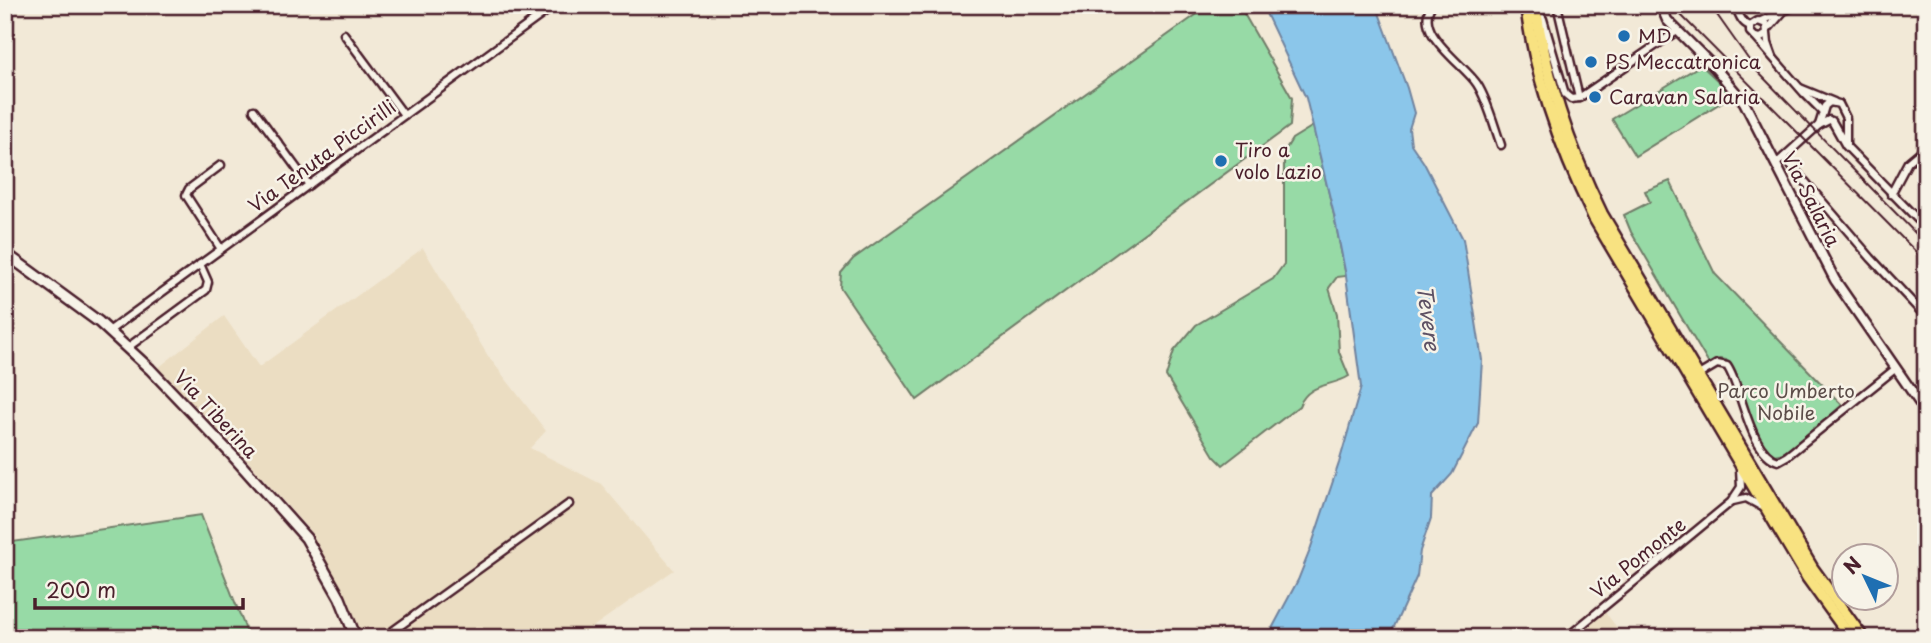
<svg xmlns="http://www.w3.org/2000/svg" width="1931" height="643" viewBox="0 0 1931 643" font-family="'Playpen Sans',sans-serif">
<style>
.built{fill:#ebddc2}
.green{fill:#97daa6;stroke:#707c68;stroke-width:2}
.water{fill:#8bc6ea;stroke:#71839e;stroke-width:2}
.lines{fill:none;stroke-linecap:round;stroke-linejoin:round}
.minor-casing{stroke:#4a1f2b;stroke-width:11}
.tertiary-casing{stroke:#4a1f2b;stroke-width:13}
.secondary-casing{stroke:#4a1f2b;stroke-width:14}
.primary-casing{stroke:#4a1f2b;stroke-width:15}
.minor{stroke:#f7f3e8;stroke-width:6}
.tertiary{stroke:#f7f3e8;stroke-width:8}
.secondary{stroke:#f7f3e8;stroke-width:9}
.primary{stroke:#f8e281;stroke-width:10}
.rail{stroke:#4a1f2b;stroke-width:2}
.poi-dot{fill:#1f6fb2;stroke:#f7f3e8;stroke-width:2.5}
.labels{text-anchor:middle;stroke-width:5;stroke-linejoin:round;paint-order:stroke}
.poi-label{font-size:19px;fill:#4a1f2b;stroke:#f7f3e8;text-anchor:start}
.street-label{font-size:19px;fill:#4a1f2b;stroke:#f7f3e8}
.park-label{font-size:19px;fill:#5d4e4a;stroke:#f7f3e8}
.water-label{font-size:21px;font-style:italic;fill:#5e5164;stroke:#f7f3e8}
</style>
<rect width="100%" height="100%" fill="#f2e9d7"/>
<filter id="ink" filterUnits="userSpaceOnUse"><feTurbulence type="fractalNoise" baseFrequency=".0143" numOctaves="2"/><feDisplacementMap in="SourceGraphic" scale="14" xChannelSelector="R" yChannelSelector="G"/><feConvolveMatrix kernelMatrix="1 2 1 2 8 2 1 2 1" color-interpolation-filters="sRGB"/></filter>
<g filter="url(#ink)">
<g class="built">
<polygon points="423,248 488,356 546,431 530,448 601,484 674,570 577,638 362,638 350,604 309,530 236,448 158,368 224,316 259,367"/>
<polygon points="1605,612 1625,638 1572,638"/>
</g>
<g class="green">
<polygon points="1210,5 1239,5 1292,98 1290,126 917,400 840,287 841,273 853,259"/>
<polygon points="1701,65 1733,95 1635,156 1612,119"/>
<path d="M1313 126 1334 215 1346 276 1337 277 1329 288 1337 314 1339 352 1349 376C1332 387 1309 382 1299 406L1223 465 1214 456 1166 376 1174 351 1196 325 1273 279 1284 264V152L1292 139Z"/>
<path d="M1670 181 1715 274 1842 405C1827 418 1792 455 1773 455L1762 444 1746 410 1738 380 1726 360 1720 359 1710 366 1631 232 1624 215 1650 202 1645 191Z"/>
<polygon points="201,515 249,638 5,638 5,543"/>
</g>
<polygon class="water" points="1262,5 1376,5 1407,88 1414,113 1409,129 1411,144 1424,163 1463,239 1482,360 1478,423 1452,474 1432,496 1431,518 1420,551 1417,576 1389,638 1267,638 1298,580 1310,550 1339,463 1361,387 1346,276 1334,215 1306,98"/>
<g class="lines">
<defs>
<g id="minor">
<path d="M1432 5C1412 32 1464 64 1477 84 1488 101 1494 126 1501 145"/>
<polyline points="1557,5 1579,98"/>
<path d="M1735 5C1739 14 1741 23 1750 26"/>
<polyline points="1538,12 1543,19 1565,94 1571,99 1579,98 1677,31"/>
<polyline points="1761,21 1797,5"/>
<polyline points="1768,29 1782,13"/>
<polyline points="344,34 404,115"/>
<polyline points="1767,34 1761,38 1755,37 1750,32 1750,26 1758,21 1766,24 1768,43 1773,57"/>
<polyline points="1755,37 1804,93 1823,112"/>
<polyline points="1800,88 1834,102"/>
<polyline points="254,110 309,185"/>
<polyline points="1832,121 1846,146 1926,228"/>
<polyline points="1819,125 1825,106 1830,102 1839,104 1846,118 1846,144"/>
<polyline points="1784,157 1871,258 1926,317"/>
<polyline points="1776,164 1819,125 1829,120"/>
<polyline points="221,165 189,189 186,195 221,249"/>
<polyline points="1891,194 1908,162 1926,147"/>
<polyline points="109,331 555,5"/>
<polyline points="127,348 206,290 208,282 200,264"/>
<path d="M1697 376 1717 364 1727 366C1742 387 1749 453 1778 461L1787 456 1895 369"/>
<polyline points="1733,501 1746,498 1764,508"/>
<polyline points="383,638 569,504"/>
<polyline points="1566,638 1731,502 1741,487 1740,469"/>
</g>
<polyline id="tertiary" points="1661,6 1667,20 1716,69 1744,102 1835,280 1926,412"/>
<polyline id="secondary" points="5,253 99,322 150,369 233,456 306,538 340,598 356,638"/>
<g id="primary">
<path d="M1526 5C1535 80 1561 150 1594 218L1807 577 1851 638"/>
<path d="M1535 5C1546 79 1569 147 1602 214L1813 569 1863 638"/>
</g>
</defs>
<use href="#minor" class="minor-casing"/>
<use href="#tertiary" class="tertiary-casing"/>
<use href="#secondary" class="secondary-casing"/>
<use href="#primary" class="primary-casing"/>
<use href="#minor" class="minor"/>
<use href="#tertiary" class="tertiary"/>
<use href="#secondary" class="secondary"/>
<use href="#primary" class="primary"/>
<g class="rail">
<polyline points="1671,5 1926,262"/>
<polyline points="1710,5 1756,70 1926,244"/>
</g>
</g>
</g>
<g class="poi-dot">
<circle cx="1624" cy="36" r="7"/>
<circle cx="1591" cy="62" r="7"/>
<circle cx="1595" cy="97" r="7"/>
<circle cx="1221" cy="161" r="7"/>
</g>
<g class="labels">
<g class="poi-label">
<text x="1638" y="43">MD</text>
<text x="1605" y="69">PS Meccatronica</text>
<text x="1609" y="104">Caravan Salaria</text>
<text x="1235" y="157">Tiro a<tspan x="1235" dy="22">volo Lazio</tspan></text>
</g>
<g class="street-label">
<text transform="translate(322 156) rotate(-36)" y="7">Via Tenuta Piccirilli</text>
<text transform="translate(1811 199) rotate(63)" y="7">Via Salaria</text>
<text transform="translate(216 414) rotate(47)" y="7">Via Tiberina</text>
<text transform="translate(1638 558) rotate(-39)" y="7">Via Pomonte</text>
</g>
<g class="park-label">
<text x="1786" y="398">Parco Umberto<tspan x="1786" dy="22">Nobile</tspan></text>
</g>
<g class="water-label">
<text transform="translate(1428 318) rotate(83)" y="7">Tevere</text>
</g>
</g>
<rect width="1931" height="643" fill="none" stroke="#f7f3e8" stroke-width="28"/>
<rect x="14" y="14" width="1903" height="615" fill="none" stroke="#4a1f2b" stroke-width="2.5" filter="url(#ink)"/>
<g transform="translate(1865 577) rotate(313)"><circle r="33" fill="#f7f3e8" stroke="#b29e9c" stroke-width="2"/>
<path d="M0-5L12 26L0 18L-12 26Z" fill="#1f6fb2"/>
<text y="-10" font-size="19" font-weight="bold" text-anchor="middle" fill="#4a1f2b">N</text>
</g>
<path d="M35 598v10h208v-10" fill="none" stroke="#4a1f2b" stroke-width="3.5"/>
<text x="46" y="598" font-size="21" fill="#4a1f2b" stroke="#f7f3e8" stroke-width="5" paint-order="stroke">200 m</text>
</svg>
